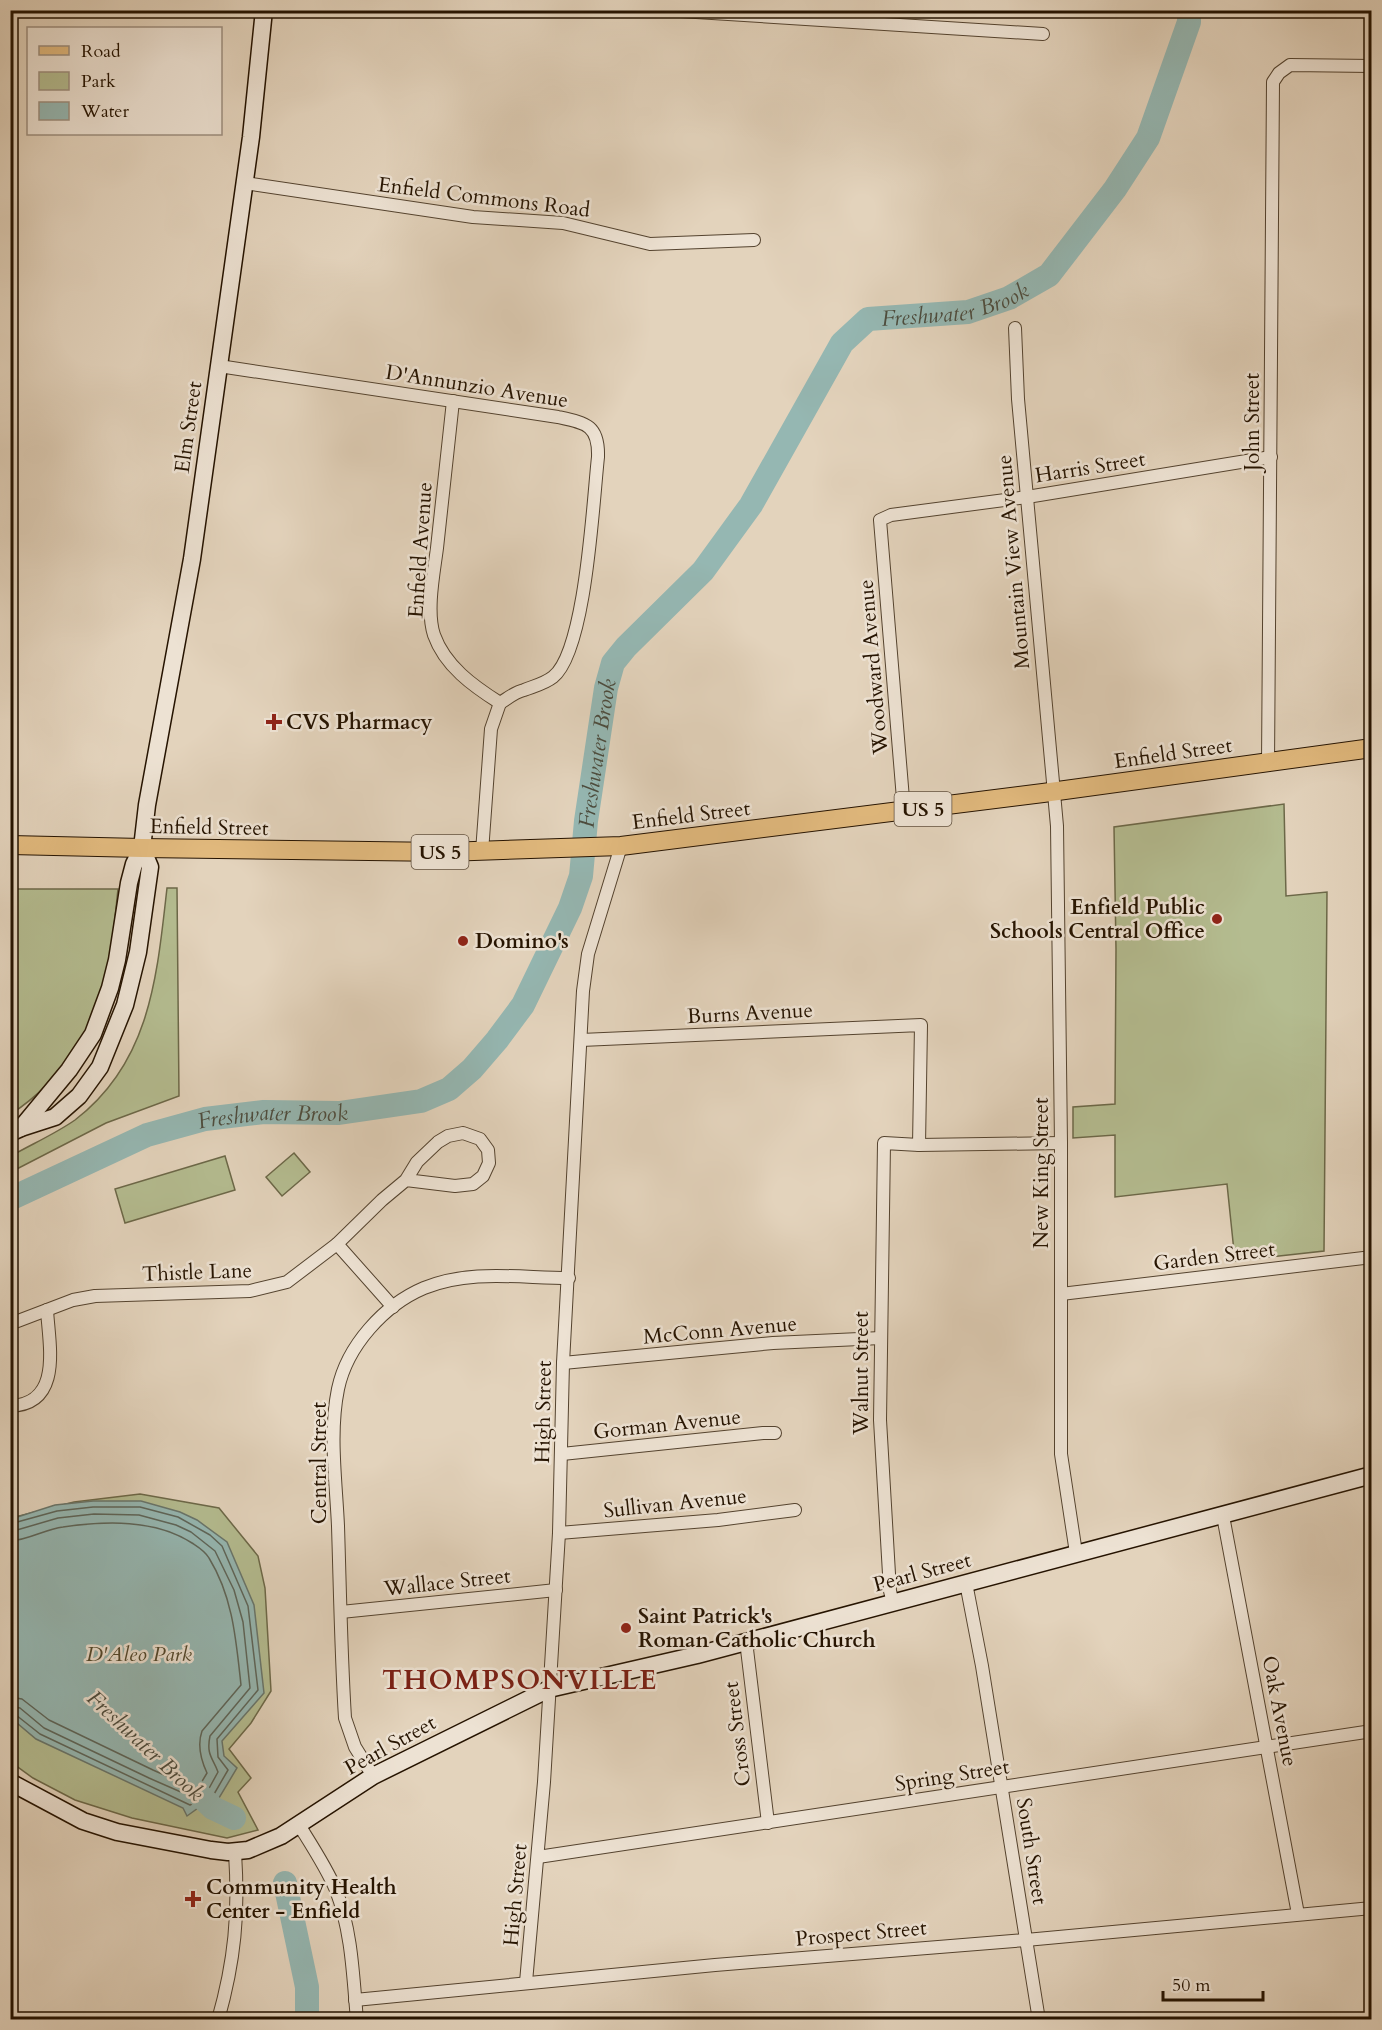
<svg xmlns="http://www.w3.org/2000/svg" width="1382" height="2030" viewBox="0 0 1382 2030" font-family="Cardo,serif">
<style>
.green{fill:#b4bc90;stroke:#6c6848;stroke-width:1.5}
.water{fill:#95b7b2;stroke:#68756b;stroke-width:1.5}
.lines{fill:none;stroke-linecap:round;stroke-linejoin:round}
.shore{stroke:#5d6559;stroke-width:1.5}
.river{stroke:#95b7b2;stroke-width:24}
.street-casing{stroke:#54432f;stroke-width:14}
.secondary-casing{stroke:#251300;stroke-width:19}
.primary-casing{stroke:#251300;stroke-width:20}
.street{stroke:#ede2d3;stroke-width:12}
.secondary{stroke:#ede2d3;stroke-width:16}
.primary{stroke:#e2ba7e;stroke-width:18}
.poi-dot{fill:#8f2418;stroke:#ede2d3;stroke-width:2}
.labels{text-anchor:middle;stroke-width:5;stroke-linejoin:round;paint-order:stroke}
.shield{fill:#ede2d3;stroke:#61513f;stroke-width:1.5}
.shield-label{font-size:20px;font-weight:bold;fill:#251300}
.street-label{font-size:21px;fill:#251300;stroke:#ede2d3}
.poi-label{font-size:21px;font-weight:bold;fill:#251300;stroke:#ede2d3;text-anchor:start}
.park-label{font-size:21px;font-style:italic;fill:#50462b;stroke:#ede2d3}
.water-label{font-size:22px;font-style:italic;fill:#4c4c3e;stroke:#ede2d3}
.district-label{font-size:27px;font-weight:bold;letter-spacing:1.5px;fill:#7a1f14;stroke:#ede2d3}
</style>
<rect width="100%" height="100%" fill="#e3d3bc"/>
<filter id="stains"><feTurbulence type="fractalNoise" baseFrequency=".00333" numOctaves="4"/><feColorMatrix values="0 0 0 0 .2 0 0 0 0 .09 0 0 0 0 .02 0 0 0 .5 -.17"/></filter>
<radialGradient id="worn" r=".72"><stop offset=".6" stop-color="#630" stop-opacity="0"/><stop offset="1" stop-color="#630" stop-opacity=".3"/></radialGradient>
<g class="green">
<polygon points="1284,804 1286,896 1327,892 1324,1251 1235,1261 1227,1184 1115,1197 1115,1135 1073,1138 1073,1107 1115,1104 1116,949 1114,827"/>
<path d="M167 888H177L179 1096 106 1123 11 1172V1156C32 1144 55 1134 75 1120 151 1062 157 975 167 888Z"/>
<path d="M11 889H118C115 916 113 945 107 972 96 1030 60 1082 11 1114Z"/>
<polygon points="294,1153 310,1172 282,1196 266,1177"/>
<polygon points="225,1156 235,1190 125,1223 115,1189"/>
<polygon points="140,1494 219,1508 258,1556 265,1588 271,1691 251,1723 229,1749 251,1778 238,1792 258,1830 227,1838 132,1818 75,1800 33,1778 11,1762 11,1518 74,1502"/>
</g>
<polygon class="water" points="93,1501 141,1501 180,1512 197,1520 227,1542 254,1605 264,1693 222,1741 224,1756 237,1768 210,1813 201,1806 187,1816 183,1808 36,1739 11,1718 11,1519 55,1505"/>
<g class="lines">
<g class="shore">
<polyline points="10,1524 57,1511 93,1507 140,1507 178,1517 210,1535 222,1546 248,1606 258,1690 217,1739 218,1757 228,1770 210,1801 208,1803 199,1800 190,1805 40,1734 16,1715 10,1713"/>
<path d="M10 1532 58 1518 94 1514 139 1515 176 1525 191 1532 215 1551 234 1590 243 1622 250 1688 210 1736C206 1755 213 1758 218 1772L207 1792 198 1793 190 1796 149 1778 44 1728 20 1708 10 1706"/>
<path d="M10 1541C29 1540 45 1529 63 1527 105 1521 155 1519 192 1543 198 1547 205 1551 209 1558 233 1597 236 1640 241 1685L202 1731C197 1745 201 1760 207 1773L201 1783 189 1786 153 1770 49 1720 22 1699 10 1697"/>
</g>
<g class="river">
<path id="s1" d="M10 1199 147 1135 205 1119 264 1112 339 1113 421 1101 449 1089 472 1069 497 1040 523 1005 570 908 581 876 586 821 606 688 613 663 626 647 703 571 751 505 842 343 868 319 968 312 1009 298 1049 275 1115 189 1148 138 1189 22V10"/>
<polyline points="191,1787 213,1808 234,1818"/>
<polyline points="285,1883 307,1987 307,2020"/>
</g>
<defs>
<g id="street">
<polyline points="664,10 1043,34"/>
<polyline points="245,183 473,217 563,223 650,244 754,240"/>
<polyline points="1015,328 1018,399 1057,826 1061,1143 1061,1454 1076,1553"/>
<path d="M219 366 558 417C586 423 599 425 598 457 593 501 586 651 553 677 544 684 534 686 524 690 515 692 507 699 500 703"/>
<path d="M453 401C448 450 442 499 437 548 434 572 426 611 434 635 445 666 473 686 500 703"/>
<polyline points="1268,763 1273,82 1279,73 1290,65 1372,66"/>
<polyline points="904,811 880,520 891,515 1027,497 1271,457"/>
<polyline points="482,852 491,729 500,703"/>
<polyline points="581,1040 921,1025 919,1145"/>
<polyline points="337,1244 393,1307"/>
<polyline points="1061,1294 1372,1257"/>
<polyline points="10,1324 73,1300 95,1296 250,1291 287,1282 337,1244 382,1200 406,1180 417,1162 438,1142 448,1136 463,1133 480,1139 488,1150 489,1163 483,1176 473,1184 455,1186 406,1180"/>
<polyline points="563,1363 773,1343 881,1338"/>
<path d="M10 1406C63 1404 49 1345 47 1310"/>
<polyline points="562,1454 763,1433 775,1433"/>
<polyline points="1223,1516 1298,1914"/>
<polyline points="559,1533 718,1520 795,1510"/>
<polyline points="966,1583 982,1666 1039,2020"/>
<polyline points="893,1603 890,1591 880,1420 884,1143 919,1145 1061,1143"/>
<polyline points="341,1612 556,1590"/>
<polyline points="746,1641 768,1823"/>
<path d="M373 1776 355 1747 345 1718C341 1654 340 1590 338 1526 336 1481 329 1433 338 1389 347 1346 384 1305 424 1288 470 1269 520 1278 569 1278"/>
<path d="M299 1825C312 1846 326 1867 336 1890 352 1932 353 1976 357 2020"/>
<polyline points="538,1857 1372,1731"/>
<polyline points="526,1982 544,1782 559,1533 563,1363 583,991 588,954 621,846"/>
<polyline points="355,2000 715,1965 1026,1940 1372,1908"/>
<polyline points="89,2020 107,2020"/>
<path d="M218 2020C235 1960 239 1914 235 1852"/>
</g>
<g id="secondary">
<polyline points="21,1128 69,1070 93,1034 110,988 117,960 129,883 134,864 142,848 147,805 192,559 251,137 264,10"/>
<polyline points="10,1133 21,1128 55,1117 79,1096 100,1067 125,1005 138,952 150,867 142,848"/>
<polyline points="10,1782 83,1821 117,1832 211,1850 228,1852 248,1850 281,1836 373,1776 549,1689 697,1655 1372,1475"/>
</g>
<polyline id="primary" points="10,845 142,848 445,852 621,846 1043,793 1372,748"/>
</defs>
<use href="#street" class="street-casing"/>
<use href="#secondary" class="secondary-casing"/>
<use href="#primary" class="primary-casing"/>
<use href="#street" class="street"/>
<use href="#secondary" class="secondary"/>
<use href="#primary" class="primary"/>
</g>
<g class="poi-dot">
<path d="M271 713h6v6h6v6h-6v6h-6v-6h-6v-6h6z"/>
<circle cx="1217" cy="919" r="6"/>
<circle cx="463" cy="941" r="6"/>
<circle cx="626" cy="1628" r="6"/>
<path d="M190 1890h6v6h6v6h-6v6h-6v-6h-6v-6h6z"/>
</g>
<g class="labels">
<g class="shield">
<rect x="894.5" y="792" width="57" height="34" rx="4.5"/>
<rect x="411.5" y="835" width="57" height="34" rx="4.5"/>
</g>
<g class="shield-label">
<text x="923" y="816">US 5</text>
<text x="440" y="859">US 5</text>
</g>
<g class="street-label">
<text transform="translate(484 197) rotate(7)" y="7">Enfield Commons Road</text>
<text transform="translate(477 386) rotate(9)" y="7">D'Annunzio Avenue</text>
<text transform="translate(1252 422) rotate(-90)" y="7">John Street</text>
<text transform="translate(188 427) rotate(-82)" y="7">Elm Street</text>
<text transform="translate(1090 467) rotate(-9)" y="7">Harris Street</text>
<text transform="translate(420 550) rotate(-86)" y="7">Enfield Avenue</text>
<text transform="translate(1013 562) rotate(-95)" y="7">Mountain View Avenue</text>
<text transform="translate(873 667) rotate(-95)" y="7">Woodward Avenue</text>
<text transform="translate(1173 753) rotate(-8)" y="7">Enfield Street</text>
<text transform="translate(691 815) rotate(-7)" y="7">Enfield Street</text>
<text transform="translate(209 827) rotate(1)" y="7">Enfield Street</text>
<text transform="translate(750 1013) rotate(-3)" y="7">Burns Avenue</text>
<text transform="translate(1041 1173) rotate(-90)" y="7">New King Street</text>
<text transform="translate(1214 1256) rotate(-7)" y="7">Garden Street</text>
<text transform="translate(197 1272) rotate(-2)" y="7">Thistle Lane</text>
<text transform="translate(720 1330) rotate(-5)" y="7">McConn Avenue</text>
<text transform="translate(861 1373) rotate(-90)" y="7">Walnut Street</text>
<text transform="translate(543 1412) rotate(-89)" y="7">High Street</text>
<text transform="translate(667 1424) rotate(-6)" y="7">Gorman Avenue</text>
<text transform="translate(319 1463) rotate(-90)" y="7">Central Street</text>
<text transform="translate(675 1503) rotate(-6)" y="7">Sullivan Avenue</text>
<text transform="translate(922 1572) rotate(-15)" y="7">Pearl Street</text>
<text transform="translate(447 1582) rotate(-6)" y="7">Wallace Street</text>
<text transform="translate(1280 1711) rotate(79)" y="7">Oak Avenue</text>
<text transform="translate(737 1734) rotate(-97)" y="7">Cross Street</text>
<text transform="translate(390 1745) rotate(-29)" y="7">Pearl Street</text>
<text transform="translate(952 1775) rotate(-9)" y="7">Spring Street</text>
<text transform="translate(1032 1851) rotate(81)" y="7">South Street</text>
<text transform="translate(515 1895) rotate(-85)" y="7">High Street</text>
<text transform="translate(861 1933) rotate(-5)" y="7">Prospect Street</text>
</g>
<g class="poi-label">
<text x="286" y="729">CVS Pharmacy</text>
<text x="1205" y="914" text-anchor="end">Enfield Public<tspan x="1205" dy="24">Schools Central Office</tspan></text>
<text x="475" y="948">Domino's</text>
<text x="638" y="1623">Saint Patrick's<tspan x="638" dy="24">Roman Catholic Church</tspan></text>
<text x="206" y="1894">Community Health<tspan x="206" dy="24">Center - Enfield</tspan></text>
</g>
<g class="park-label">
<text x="139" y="1661">D'Aleo Park</text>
</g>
<g class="water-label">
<text dy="8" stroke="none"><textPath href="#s1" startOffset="1449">Freshwater Brook</textPath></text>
<text dy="8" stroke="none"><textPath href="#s1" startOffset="837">Freshwater Brook</textPath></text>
<text dy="8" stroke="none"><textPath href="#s1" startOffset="279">Freshwater Brook</textPath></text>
<text transform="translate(146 1745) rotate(43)" y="8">Freshwater Brook</text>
</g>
<g class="district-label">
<text x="520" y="1689">THOMPSONVILLE</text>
</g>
</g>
<rect width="1382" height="2030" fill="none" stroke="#e3d3bc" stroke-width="36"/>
<rect x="12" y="12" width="1358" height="2006" fill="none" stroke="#251300" stroke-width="3"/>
<rect x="18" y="18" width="1346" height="1994" fill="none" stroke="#251300" stroke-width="1.5"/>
<rect x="27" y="27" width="195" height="108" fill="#ede2d3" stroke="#9d8f7f" stroke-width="1.5"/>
<rect x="39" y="46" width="30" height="9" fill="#e2ba7e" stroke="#9d8f7f" stroke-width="1.5"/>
<text x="81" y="57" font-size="18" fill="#251300">Road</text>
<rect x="39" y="72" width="30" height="18" fill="#b4bc90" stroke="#9d8f7f" stroke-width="1.5"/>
<text x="81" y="87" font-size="18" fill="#251300">Park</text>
<rect x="39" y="102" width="30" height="18" fill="#95b7b2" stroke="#9d8f7f" stroke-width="1.5"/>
<text x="81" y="117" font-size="18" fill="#251300">Water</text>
<path d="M1163 1991v9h100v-9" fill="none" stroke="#251300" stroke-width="3"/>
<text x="1172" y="1991" font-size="18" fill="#251300" stroke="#ede2d3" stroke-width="4.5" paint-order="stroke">50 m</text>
<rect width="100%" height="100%" filter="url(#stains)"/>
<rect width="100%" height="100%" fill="url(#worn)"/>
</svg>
